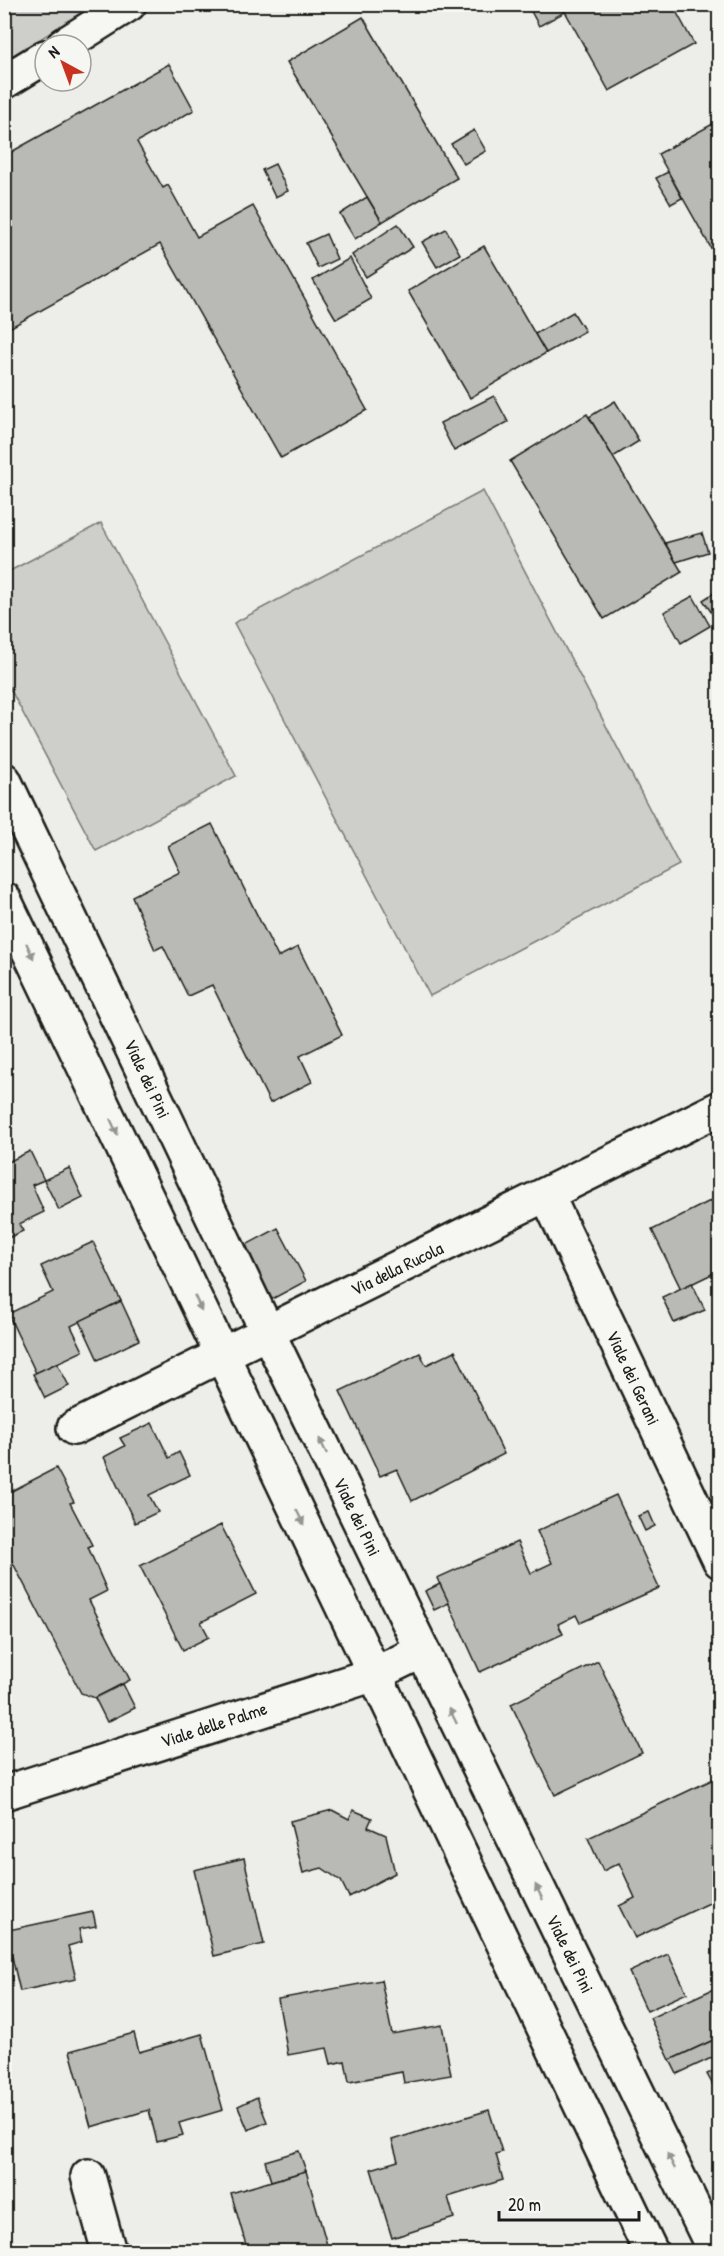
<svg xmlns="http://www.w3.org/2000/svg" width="724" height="2256" viewBox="0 0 724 2256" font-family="'Patrick Hand',sans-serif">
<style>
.green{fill:#cececb;stroke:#757574;stroke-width:1.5}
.building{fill:#b9b9b6;stroke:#1c1c1c;stroke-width:1.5}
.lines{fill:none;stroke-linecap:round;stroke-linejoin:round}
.minor-casing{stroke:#1c1c1c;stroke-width:38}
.path{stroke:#1c1c1c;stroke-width:4;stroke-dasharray:4.5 4.5;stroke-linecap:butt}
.minor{stroke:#f6f6f2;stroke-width:33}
.oneway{fill:#949492}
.labels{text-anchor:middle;stroke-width:6;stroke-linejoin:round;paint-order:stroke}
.street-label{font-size:18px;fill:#1c1c1c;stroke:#f6f6f2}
</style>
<rect width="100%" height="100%" fill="#edede9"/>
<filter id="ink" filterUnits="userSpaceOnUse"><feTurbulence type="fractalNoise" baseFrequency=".0167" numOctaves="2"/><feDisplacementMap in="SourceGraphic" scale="12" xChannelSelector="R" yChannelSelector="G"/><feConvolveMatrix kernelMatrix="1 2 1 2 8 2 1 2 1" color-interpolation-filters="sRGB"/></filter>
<g filter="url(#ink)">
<g class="green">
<polygon points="5,4 95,4 95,5 5,61"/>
<polygon points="483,491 679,865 430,996 234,623"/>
<polygon points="101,523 236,776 96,851 5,679 4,574"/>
</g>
<g class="building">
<polygon points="527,4 561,4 565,12 539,26"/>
<polygon points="561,4 672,4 694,44 609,91"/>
<polygon points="363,17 457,178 382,222 287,62"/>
<polygon points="169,64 194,110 137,142 163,188 168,185 197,237 253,206 367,410 281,458 160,244 4,331 4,279 9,276 4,269 4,156"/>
<polygon points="720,120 720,264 658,154"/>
<polygon points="474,130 486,151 464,164 451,144"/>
<polygon points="275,164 288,191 275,197 262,170"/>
<polygon points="668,172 682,198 671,204 656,178"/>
<polygon points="367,197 382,222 355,239 340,214"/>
<polygon points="398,224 413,247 366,277 352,255"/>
<polygon points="446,229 460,254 437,267 422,242"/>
<polygon points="326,234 337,259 318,268 306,243"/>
<polygon points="484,246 546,353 470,398 408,291"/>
<polygon points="350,258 371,299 336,319 313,280"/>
<polygon points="573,312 585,331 546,353 535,334"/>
<polygon points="494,396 508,422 454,451 440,423"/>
<polygon points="615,401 639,441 613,457 589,417"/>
<polygon points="587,414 682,572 604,619 510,461"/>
<polygon points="702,533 708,552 676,562 665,543"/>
<polygon points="720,589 720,625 703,600"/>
<polygon points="693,596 710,626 681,643 664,612"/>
<polygon points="212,824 278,957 298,947 342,1035 300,1056 312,1082 270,1103 212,985 188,996 163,946 155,950 132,896 180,872 168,846"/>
<polygon points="30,1151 44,1180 32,1185 44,1212 19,1224 23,1231 4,1240 4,1164"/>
<polygon points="69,1168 83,1198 59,1210 44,1180"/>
<polygon points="720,1196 720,1281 714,1273 681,1289 652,1230"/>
<polygon points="278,1228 306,1281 259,1306 231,1253"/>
<polygon points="93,1242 121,1301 71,1326 83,1351 36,1373 8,1314 53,1292 41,1266"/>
<polygon points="692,1283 705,1310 674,1323 662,1297"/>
<polygon points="121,1301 139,1340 98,1360 80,1321"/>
<polygon points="720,1329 720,1347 713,1332"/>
<polygon points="455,1351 504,1454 412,1501 397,1469 380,1476 340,1391 420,1353 426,1365"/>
<polygon points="57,1363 69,1386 45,1398 33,1374"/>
<polygon points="152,1423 169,1458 179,1452 190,1475 149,1495 158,1512 135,1523 104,1457 125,1446 120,1438"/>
<polygon points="56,1468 74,1502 70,1503 92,1545 88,1547 107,1591 89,1600 130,1680 95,1698 81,1693 4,1546 4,1495"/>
<polygon points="616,1495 659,1588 580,1623 576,1615 558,1624 563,1634 480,1672 437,1578 517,1542 531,1573 552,1563 537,1531"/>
<polygon points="649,1512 655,1526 645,1531 638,1516"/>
<polygon points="221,1525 256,1594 201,1622 209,1637 183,1650 140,1566"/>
<polygon points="440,1584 449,1603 434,1610 425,1591"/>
<polygon points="598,1661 642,1753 555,1795 511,1704"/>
<polygon points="123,1684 135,1708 107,1722 95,1698"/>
<polygon points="720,1776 720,1898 635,1938 619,1906 635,1898 619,1863 603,1871 588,1838"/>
<polygon points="332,1810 349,1819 353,1810 372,1818 368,1827 386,1835 395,1873 349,1897 341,1881 322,1868 303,1873 290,1821"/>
<polygon points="244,1858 264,1944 214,1956 194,1870"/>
<polygon points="93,1912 96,1926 79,1929 82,1942 68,1946 76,1979 20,1991 12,1957 4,1959 4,1931"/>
<polygon points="668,1954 687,1993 647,2011 629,1972"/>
<polygon points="381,1980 392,2034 442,2025 451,2075 404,2083 402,2072 349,2082 345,2061 331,2064 327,2048 288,2055 278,1999"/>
<polygon points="720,1986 720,2037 670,2060 650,2018"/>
<polygon points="134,2033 139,2052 202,2034 223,2110 179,2123 183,2135 157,2142 149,2110 91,2127 70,2051"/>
<polygon points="720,2037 720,2054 677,2074 670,2060"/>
<polygon points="720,2068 720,2098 707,2074"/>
<polygon points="257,2097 267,2122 248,2130 238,2106"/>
<polygon points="489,2110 502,2152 496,2154 503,2180 448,2197 454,2218 392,2238 371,2169 398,2161 392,2140"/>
<polygon points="299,2151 306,2171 271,2181 265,2161"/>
<polygon points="306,2171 329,2252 248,2252 231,2193"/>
</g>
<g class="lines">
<defs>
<g id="minor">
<polyline points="64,45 129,4"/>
<polyline points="4,82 45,57"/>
<polyline points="4,780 268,1333 715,2252"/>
<polyline points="4,899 651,2252"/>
<polyline points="547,1195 720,1561"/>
<polyline points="74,1428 720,1108"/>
<polyline points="4,1793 375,1674 422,1651"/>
<polyline points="88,2176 109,2252"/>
</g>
</defs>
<use href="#minor" class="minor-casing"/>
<polyline class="path" points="4,7 9,4"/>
<use href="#minor" class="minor"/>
</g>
<defs><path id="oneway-solid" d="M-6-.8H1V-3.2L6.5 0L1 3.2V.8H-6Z" transform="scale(1.5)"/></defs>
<g class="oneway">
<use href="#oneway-solid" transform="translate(30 951) rotate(65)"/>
<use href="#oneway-solid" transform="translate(114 1127) rotate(65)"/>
<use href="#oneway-solid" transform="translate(198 1303) rotate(65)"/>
<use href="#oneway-solid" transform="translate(323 1446) rotate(-116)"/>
<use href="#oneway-solid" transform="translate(300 1517) rotate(64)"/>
<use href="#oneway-solid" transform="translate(453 1716) rotate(-116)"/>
<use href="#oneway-solid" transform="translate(539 1892) rotate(-116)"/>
<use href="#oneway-solid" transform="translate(671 2161) rotate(-116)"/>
</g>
</g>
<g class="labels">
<g class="street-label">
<text transform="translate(147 1079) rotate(65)" y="6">Viale dei Pini</text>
<text transform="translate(397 1269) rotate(-26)" y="6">Via della Rucola</text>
<text transform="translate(633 1378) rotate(65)" y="6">Viale dei Gerani</text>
<text transform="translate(357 1517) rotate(64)" y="6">Viale dei Pini</text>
<text transform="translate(214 1725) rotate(-18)" y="6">Viale delle Palme</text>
<text transform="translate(570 1954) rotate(64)" y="6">Viale dei Pini</text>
</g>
</g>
<rect width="724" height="2256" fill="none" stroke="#f6f6f2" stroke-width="24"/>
<rect x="12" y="12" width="700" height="2232" fill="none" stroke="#1c1c1c" stroke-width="2" filter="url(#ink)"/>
<g transform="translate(63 63) rotate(319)"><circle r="28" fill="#f6f6f2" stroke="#9f9f9c" stroke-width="1.5"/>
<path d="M0-4.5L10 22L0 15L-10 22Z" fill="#c8321e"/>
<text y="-9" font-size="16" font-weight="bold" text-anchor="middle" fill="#1c1c1c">N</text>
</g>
<path d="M499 2211v9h140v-9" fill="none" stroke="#1c1c1c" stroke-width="3"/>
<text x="508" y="2211" font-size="18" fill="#1c1c1c" stroke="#f6f6f2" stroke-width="4.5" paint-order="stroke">20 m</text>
</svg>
